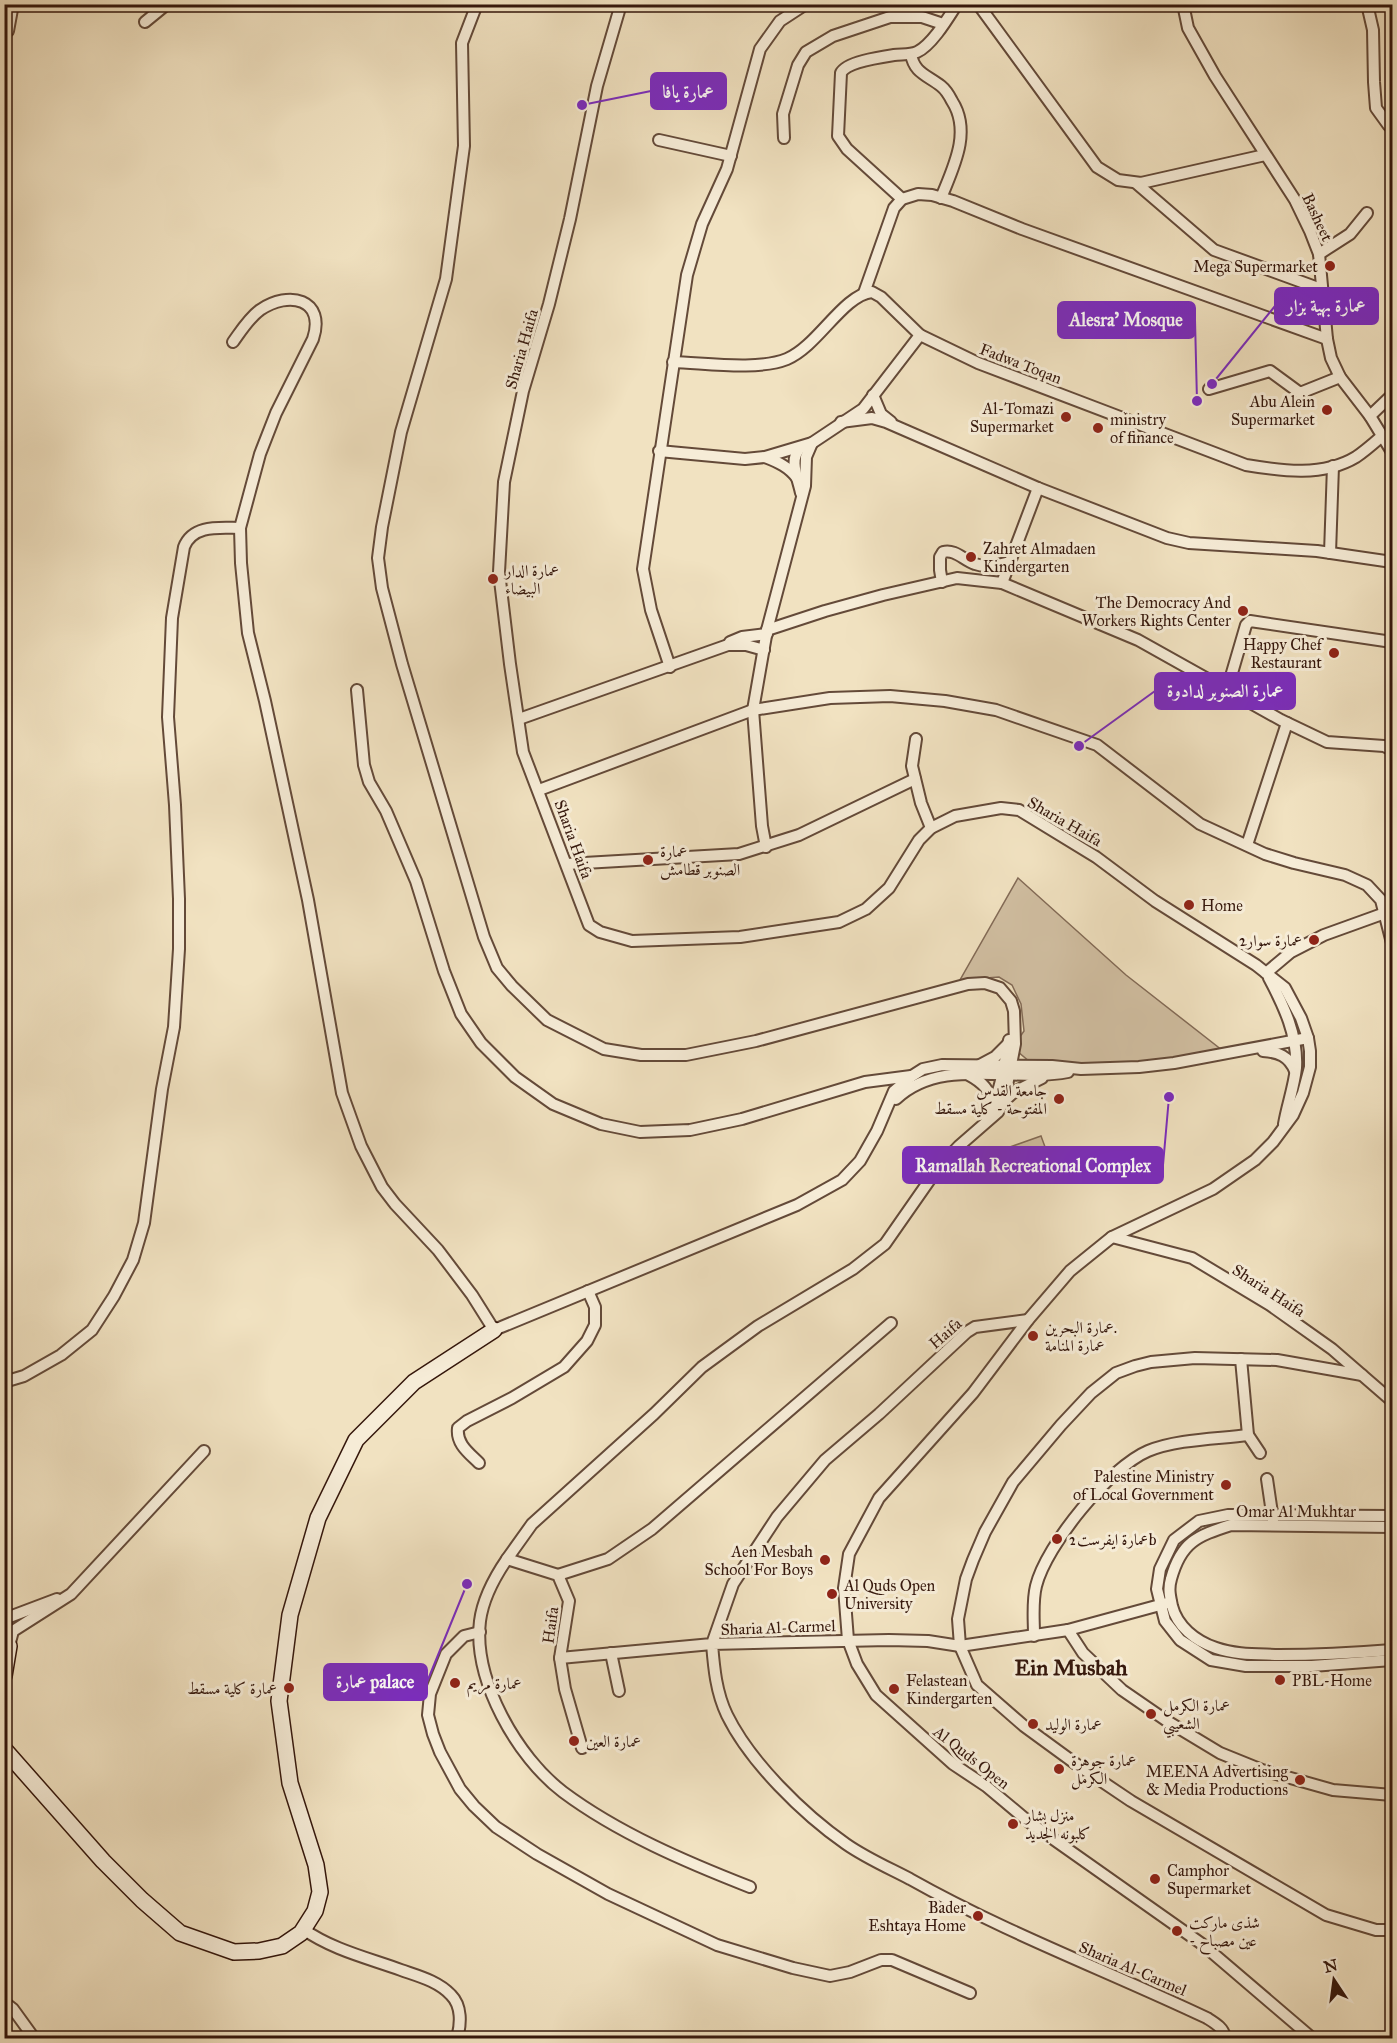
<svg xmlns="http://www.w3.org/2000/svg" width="1397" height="2043" viewBox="0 0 1397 2043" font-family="'IM FELL Great Primer',Amiri,serif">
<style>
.green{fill:#d1bfa2;stroke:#836b57;stroke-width:1.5}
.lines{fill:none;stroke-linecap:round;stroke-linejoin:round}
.street-casing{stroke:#644a39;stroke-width:14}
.secondary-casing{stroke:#35170c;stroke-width:18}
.street{stroke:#f6ecd7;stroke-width:10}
.secondary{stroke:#f6ecd7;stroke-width:15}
.poi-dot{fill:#8f2418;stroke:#f6ecd7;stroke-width:2}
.labels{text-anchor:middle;stroke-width:6;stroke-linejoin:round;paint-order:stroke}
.street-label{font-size:16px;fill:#35170c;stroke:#f6ecd7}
.poi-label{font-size:16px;fill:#35170c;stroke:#f6ecd7;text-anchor:start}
.district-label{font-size:22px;font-weight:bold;fill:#35170c;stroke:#f6ecd7}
.leader{fill:none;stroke:#7b2cbf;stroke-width:2}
.callout-dot{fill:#7b2cbf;stroke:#f6ecd7;stroke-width:2}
.callout{fill:#7b2cbf;stroke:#7b2cbf;stroke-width:2}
.callout-label{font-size:18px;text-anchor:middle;font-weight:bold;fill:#fff}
</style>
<rect width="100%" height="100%" fill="#f1e2c1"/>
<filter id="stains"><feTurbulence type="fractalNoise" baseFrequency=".00333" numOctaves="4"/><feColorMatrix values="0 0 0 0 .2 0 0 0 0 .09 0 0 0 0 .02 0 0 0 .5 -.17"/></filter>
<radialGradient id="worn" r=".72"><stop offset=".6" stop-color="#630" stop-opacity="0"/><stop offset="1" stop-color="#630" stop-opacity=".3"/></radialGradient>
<g class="green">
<polygon points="1018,878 1126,975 1227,1054 1159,1065 1036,1067 1017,1051 1015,1044 1024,1031 1021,1004 1012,985 999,977 960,980"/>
<polygon points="1041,1136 1048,1155 1017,1167 1010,1147"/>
</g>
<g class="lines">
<defs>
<g id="street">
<polyline points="477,4 462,43 464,146 446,279 401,432 382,527 378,558 382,588 402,664 484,937 497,968 512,986 547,1020 604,1049 641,1055 686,1055 756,1041 968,984 985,983 1000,988 1011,1001 1014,1011 1015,1044 1004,1101 998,1112 959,1146 938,1168 885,1244 853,1269 758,1326 702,1367 654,1414 532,1524 507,1559"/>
<polyline points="621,4 597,86 570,219 549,304 523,391 504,482 499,572 510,664 523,752 589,925 600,932 632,941 740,937 839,922 866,909 889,888 919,840 931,828 955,816 1001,808 1019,810 1096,857 1155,901 1256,965 1285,988 1301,1018 1308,1038 1310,1051 1310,1067 1303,1093 1293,1115 1273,1142 1255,1160 1213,1189 1112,1237 1070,1271 1028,1320 973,1393 879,1498 849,1554 844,1588 848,1640 857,1664 876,1695 953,1764 986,1786 1029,1822 1202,1944 1312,2038"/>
<polyline points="978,4 1097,167 1118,180 1141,183 1265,155"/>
<polyline points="1183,4 1188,28 1215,76 1295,200 1310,231 1319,254 1327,339 1331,358 1340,377 1370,416 1392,452"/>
<polyline points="1367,4 1373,30 1374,82 1376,108 1389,126 1392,126"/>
<polyline points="145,22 167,4"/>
<polyline points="8,31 13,4"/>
<path d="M911 54C914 73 927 75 941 86 946 90 949 95 952 101 972 132 953 168 941 198"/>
<polyline points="784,138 783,114 798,65 806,52 833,36 890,17 922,17 943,24"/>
<polyline points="659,140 731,156"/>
<polyline points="1136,183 1214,250 1321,289"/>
<path d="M902 199 847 149 838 136 841 73C846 62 881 57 894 55 901 54 911 55 917 52 932 45 948 18 957 4"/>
<polyline points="1319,254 1350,234 1367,213"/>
<polyline points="864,293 894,208 902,199 918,194 932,195 953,201 1022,229 1327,339"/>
<path d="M233 342C241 331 249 318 260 310 289 290 326 299 313 339L276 413 260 454 240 528 241 563 248 633 265 701 308 900 342 1093 361 1146 382 1187 395 1204 438 1250 472 1295 494 1330 797 1205 842 1180 860 1161 877 1131 894 1091 912 1076 923 1069 942 1065 1052 1066 1081 1069 1139 1067 1174 1063 1308 1038"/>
<path d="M673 362C706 363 757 371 787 359 818 346 843 295 872 292L881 297 920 335 978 363 1246 465C1282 471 1323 477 1356 457 1365 451 1374 443 1382 436"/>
<polyline points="1209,389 1270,371 1300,393 1340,377"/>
<polyline points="873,395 881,414 891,422"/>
<polyline points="1370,416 1392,395"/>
<polyline points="841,422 872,418 886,422 1038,488 1167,538 1189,543 1317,551 1392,562"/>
<path d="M801 447C788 459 798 478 801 493"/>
<polyline points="659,451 745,459 765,457 812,443 863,409 920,335"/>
<path d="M765 457C778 462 789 467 797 478"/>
<polyline points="1330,553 1333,466"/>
<path d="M942 582 940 570V557L943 552C956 549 963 560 975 564 986 568 999 565 1010 562"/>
<polyline points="1002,583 1038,488"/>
<polyline points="767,630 825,611 883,595 957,578 1002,583 1138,640 1281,720 1327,742 1384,746 1392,750"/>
<polyline points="730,642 742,637 767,634"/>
<polyline points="670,667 651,610 643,569 687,275 702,224 727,169 760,49 780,21 806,4"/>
<polyline points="357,690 364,765 369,782 386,811 416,881 444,971 461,1014 481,1043 515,1077 553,1104 601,1124 640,1132 690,1130 742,1119 865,1082 911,1076"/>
<polyline points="1227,690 1246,625 1250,621 1392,642"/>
<polyline points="519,719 728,645 746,645 764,650"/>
<polyline points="916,739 912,766 921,803 931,828"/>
<polyline points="539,790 753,710 830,698 890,696 945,701 996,710 1097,745 1200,824 1265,854 1294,863 1345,875 1367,885 1381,900 1392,943"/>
<polyline points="1247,845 1287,723"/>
<polyline points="766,847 762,826 753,710 767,630 805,486 806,457 812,443"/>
<polyline points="567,864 739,854 799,835 915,779"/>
<polyline points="1266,973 1291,952 1324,935 1385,913"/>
<path d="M1269 978C1284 1006 1298 1036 1296 1068 1294 1087 1287 1106 1284 1124"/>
<path d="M1263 1051C1278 1052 1289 1056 1295 1071"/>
<polyline points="980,1065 995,1057 1008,1044"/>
<path d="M969 1075C982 1082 991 1090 992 1106"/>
<path d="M896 1099C941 1056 1012 1083 1068 1072"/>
<polyline points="1004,1101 1014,1092 1042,1078"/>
<path d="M986 1117C1001 1095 1004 1065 1009 1040"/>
<polyline points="1112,1237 1192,1258 1270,1305 1332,1349 1392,1401"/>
<polyline points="1241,1359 1248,1435 1260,1453"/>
<polyline points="1362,1375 1277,1360 1195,1358 1151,1362 1135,1366 1116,1373 1091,1393 1061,1425 1013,1482 985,1532 973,1560 966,1579 958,1619 960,1646 977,1685 1024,1726 1076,1764 1131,1801 1326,1915 1376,1930 1392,1930"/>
<path d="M4 1382 24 1376 61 1355 92 1330 114 1296 133 1260 144 1223 162 1089 174 1027 179 949V899L175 805 168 717 172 618 184 547C193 524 220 528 240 528"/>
<path d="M479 1463C469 1453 456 1444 458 1428L467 1421 512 1398 564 1367 587 1341 595 1325V1307L588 1291"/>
<polyline points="1267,1479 1273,1520"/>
<polyline points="1392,1516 1228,1515 1199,1521 1174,1540 1160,1569 1157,1589 1165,1621 1180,1640 1211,1660 1246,1666 1312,1666 1392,1660"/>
<path d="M1392 1527 1231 1525C1197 1536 1181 1542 1171 1579 1168 1589 1170 1596 1172 1606 1177 1626 1195 1641 1216 1648 1236 1655 1258 1654 1279 1655 1317 1655 1355 1653 1392 1650"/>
<polyline points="558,1575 608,1559 652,1529 891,1323"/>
<path d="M1171 1602 1068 1630 960 1646 928 1641 889 1640 712 1644C714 1668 716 1692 727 1715 750 1762 803 1814 846 1844 866 1858 889 1868 910 1879 1006 1933 1108 1971 1207 2018 1215 2023 1224 2028 1225 2038"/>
<polyline points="4,1619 57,1599"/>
<polyline points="1068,1630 1083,1653 1122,1690 1167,1721 1220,1753 1262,1770 1333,1790 1392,1795"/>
<polyline points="480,1632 464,1636 446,1654 430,1694 428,1715 433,1734 440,1752 460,1789 474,1806 496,1827 537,1854 608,1894 717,1945 793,1968 830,1976 850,1972 881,1960 892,1960 970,1993"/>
<path d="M1034 1636C1034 1619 1032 1602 1036 1586 1046 1545 1110 1467 1148 1451 1177 1439 1217 1439 1248 1435"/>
<polyline points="9,1646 13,1631 71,1594 204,1451"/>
<polyline points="611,1653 619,1691"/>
<polyline points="560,1658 565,1689 582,1748"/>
<path d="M750 1887C686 1862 618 1833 563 1792 517 1757 473 1680 480 1621 483 1598 494 1578 507 1559L558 1575 569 1601 560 1658 712 1644 733 1584 777 1517 825 1460 879 1414 967 1332 975 1327 1028 1320"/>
<path d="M303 1929C333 1950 368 1958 401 1970 418 1976 438 1981 451 1995 462 2006 461 2024 457 2038"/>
<polyline points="4,2002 13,2009 34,2038"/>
</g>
<g id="secondary">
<polyline points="4,1639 9,1646 4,1676"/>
<polyline points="4,1749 103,1861 142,1900 180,1933 234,1952 259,1951 282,1946 301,1933 315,1911 320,1892 316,1865 290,1783 279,1701 290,1615 318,1518 356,1440 414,1382 494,1330"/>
</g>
</defs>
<use href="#street" class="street-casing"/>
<use href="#secondary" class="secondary-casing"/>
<use href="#street" class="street"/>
<use href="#secondary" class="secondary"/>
</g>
<g class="poi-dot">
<circle cx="1330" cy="266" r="6"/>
<circle cx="1327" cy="410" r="6"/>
<circle cx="1066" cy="417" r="6"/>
<circle cx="1098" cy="428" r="6"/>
<circle cx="971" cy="557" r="6"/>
<circle cx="493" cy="579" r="6"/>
<circle cx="1243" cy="611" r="6"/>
<circle cx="1334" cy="653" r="6"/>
<circle cx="648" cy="860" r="6"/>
<circle cx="1189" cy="905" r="6"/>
<circle cx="1314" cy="940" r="6"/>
<circle cx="1059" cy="1099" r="6"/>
<circle cx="1033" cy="1336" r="6"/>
<circle cx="1226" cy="1485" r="6"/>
<circle cx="1057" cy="1539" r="6"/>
<circle cx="825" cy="1560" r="6"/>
<circle cx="832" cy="1594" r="6"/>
<circle cx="1280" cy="1680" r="6"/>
<circle cx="455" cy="1683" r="6"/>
<circle cx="289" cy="1688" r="6"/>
<circle cx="894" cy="1689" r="6"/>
<circle cx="1151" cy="1714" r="6"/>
<circle cx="1033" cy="1724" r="6"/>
<circle cx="574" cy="1741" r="6"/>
<circle cx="1059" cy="1769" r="6"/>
<circle cx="1300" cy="1780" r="6"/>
<circle cx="1013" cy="1824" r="6"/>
<circle cx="1155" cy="1879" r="6"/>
<circle cx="978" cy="1916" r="6"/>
<circle cx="1177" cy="1931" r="6"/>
</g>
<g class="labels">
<g class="street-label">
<text transform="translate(1318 217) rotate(65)" y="6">Basheet</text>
<text transform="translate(521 349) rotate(-74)" y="6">Sharia Haifa</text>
<text transform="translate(1021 363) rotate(21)" y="6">Fadwa Toqan</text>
<text transform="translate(1065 821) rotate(30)" y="6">Sharia Haifa</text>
<text transform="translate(574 839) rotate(70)" y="6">Sharia Haifa</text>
<text transform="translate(1269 1290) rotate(33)" y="6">Sharia Haifa</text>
<text transform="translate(945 1333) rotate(-41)" y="6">Haifa</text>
<text x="1296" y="1517">Omar Al Mukhtar</text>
<text transform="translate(550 1625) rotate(-82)" y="6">Haifa</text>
<text transform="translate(778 1627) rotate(-2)" y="6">Sharia Al-Carmel</text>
<text transform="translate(972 1757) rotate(38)" y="6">Al Quds Open</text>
<text transform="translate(1133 1968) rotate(23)" y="6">Sharia Al-Carmel</text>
</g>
<g class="poi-label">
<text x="1318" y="272" text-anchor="end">Mega Supermarket</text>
<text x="1315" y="407" text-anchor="end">Abu Alein<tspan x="1315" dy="18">Supermarket</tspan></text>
<text x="1054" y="414" text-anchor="end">Al-Tomazi<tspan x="1054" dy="18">Supermarket</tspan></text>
<text x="1110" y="425">ministry<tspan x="1110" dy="18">of finance</tspan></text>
<text x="983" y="554">Zahret Almadaen<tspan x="983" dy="18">Kindergarten</tspan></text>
<text x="505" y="576">عمارة الدار<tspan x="505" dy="18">البيضاء</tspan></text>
<text x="1231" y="608" text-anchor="end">The Democracy And<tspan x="1231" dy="18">Workers Rights Center</tspan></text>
<text x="1322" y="650" text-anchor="end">Happy Chef<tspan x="1322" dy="18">Restaurant</tspan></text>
<text x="660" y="857">عمارة<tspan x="660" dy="18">الصنوبر قطامش</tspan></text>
<text x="1201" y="911">Home</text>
<text x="1302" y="946" text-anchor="end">عمارة سوار2</text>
<text x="1047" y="1096" text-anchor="end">جامعة القدس<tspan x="1047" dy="18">المفتوحة - كلية مسقط</tspan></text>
<text x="1045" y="1333">عمارة البحرين.<tspan x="1045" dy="18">عمارة المنامة</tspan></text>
<text x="1214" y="1482" text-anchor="end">Palestine Ministry<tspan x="1214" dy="18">of Local Government</tspan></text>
<text x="1069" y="1545">عمارة ايفرست2b</text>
<text x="813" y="1557" text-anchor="end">Aen Mesbah<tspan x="813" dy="18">School For Boys</tspan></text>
<text x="844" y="1591">Al Quds Open<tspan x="844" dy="18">University</tspan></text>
<text x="906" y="1686">Felastean<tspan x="906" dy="18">Kindergarten</tspan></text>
<text x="1292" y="1686">PBL-Home</text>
<text x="467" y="1689">عمارة مريم</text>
<text x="277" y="1694" text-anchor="end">عمارة كلية مسقط</text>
<text x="1163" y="1711">عمارة الكرمل<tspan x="1163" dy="18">الشعيبي</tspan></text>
<text x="1045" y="1730">عمارة الوليد</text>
<text x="586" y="1747">عمارة العين</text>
<text x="1071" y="1766">عمارة جوهرة<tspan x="1071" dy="18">الكرمل</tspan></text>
<text x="1288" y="1777" text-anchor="end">MEENA Advertising<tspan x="1288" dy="18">&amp; Media Productions</tspan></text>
<text x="1025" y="1821">منزل بشار<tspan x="1025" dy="18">كلبونه الجديد</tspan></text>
<text x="1167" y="1876">Camphor<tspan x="1167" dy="18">Supermarket</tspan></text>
<text x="966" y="1913" text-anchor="end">Bader<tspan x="966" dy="18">Eshtaya Home</tspan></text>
<text x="1189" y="1928">شذى ماركت<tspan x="1189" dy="18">- عين مصباح</tspan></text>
</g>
<g class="district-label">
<text x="1071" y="1675">Ein Musbah</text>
</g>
</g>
<path class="leader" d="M582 105L651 91M1212 384L1275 306M1197 401L1195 320M1079 746L1155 691M1169 1097L1163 1165M467 1584L427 1682"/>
<g class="callout-dot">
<circle cx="582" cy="105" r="6"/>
<circle cx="1212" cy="384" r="6"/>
<circle cx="1197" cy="401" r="6"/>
<circle cx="1079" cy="746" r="6"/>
<circle cx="1169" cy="1097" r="6"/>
<circle cx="467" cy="1584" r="6"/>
</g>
<g class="callout">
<rect x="651" y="73" width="75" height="36" rx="6"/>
<rect x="1275" y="288" width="103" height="36" rx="6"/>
<rect x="1058" y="302" width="137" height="36" rx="6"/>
<rect x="1155" y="673" width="140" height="36" rx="6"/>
<rect x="903" y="1147" width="260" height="36" rx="6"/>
<rect x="324" y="1664" width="103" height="36" rx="6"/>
</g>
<g class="callout-label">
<text x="688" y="98">عمارة يافا</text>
<text x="1326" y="312">عمارة بهية بزار</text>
<text x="1126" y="326">Alesra' Mosque</text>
<text x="1225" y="697">عمارة الصنوبر لدادوة</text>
<text x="1033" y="1172">Ramallah Recreational Complex</text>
<text x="375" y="1688">عمارة palace</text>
</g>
<rect width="1397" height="2043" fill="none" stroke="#f1e2c1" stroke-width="24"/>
<rect x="6" y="6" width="1385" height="2031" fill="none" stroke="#35170c" stroke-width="3"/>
<rect x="12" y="12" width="1373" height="2019" fill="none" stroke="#35170c" stroke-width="1.5"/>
<g transform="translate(1334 1980) rotate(347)" stroke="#f6ecd7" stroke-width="4.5" paint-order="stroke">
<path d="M0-4.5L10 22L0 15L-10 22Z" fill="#35170c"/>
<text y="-9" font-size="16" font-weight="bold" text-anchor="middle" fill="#35170c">N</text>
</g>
<rect width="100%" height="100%" filter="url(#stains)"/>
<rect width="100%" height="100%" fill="url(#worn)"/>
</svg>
